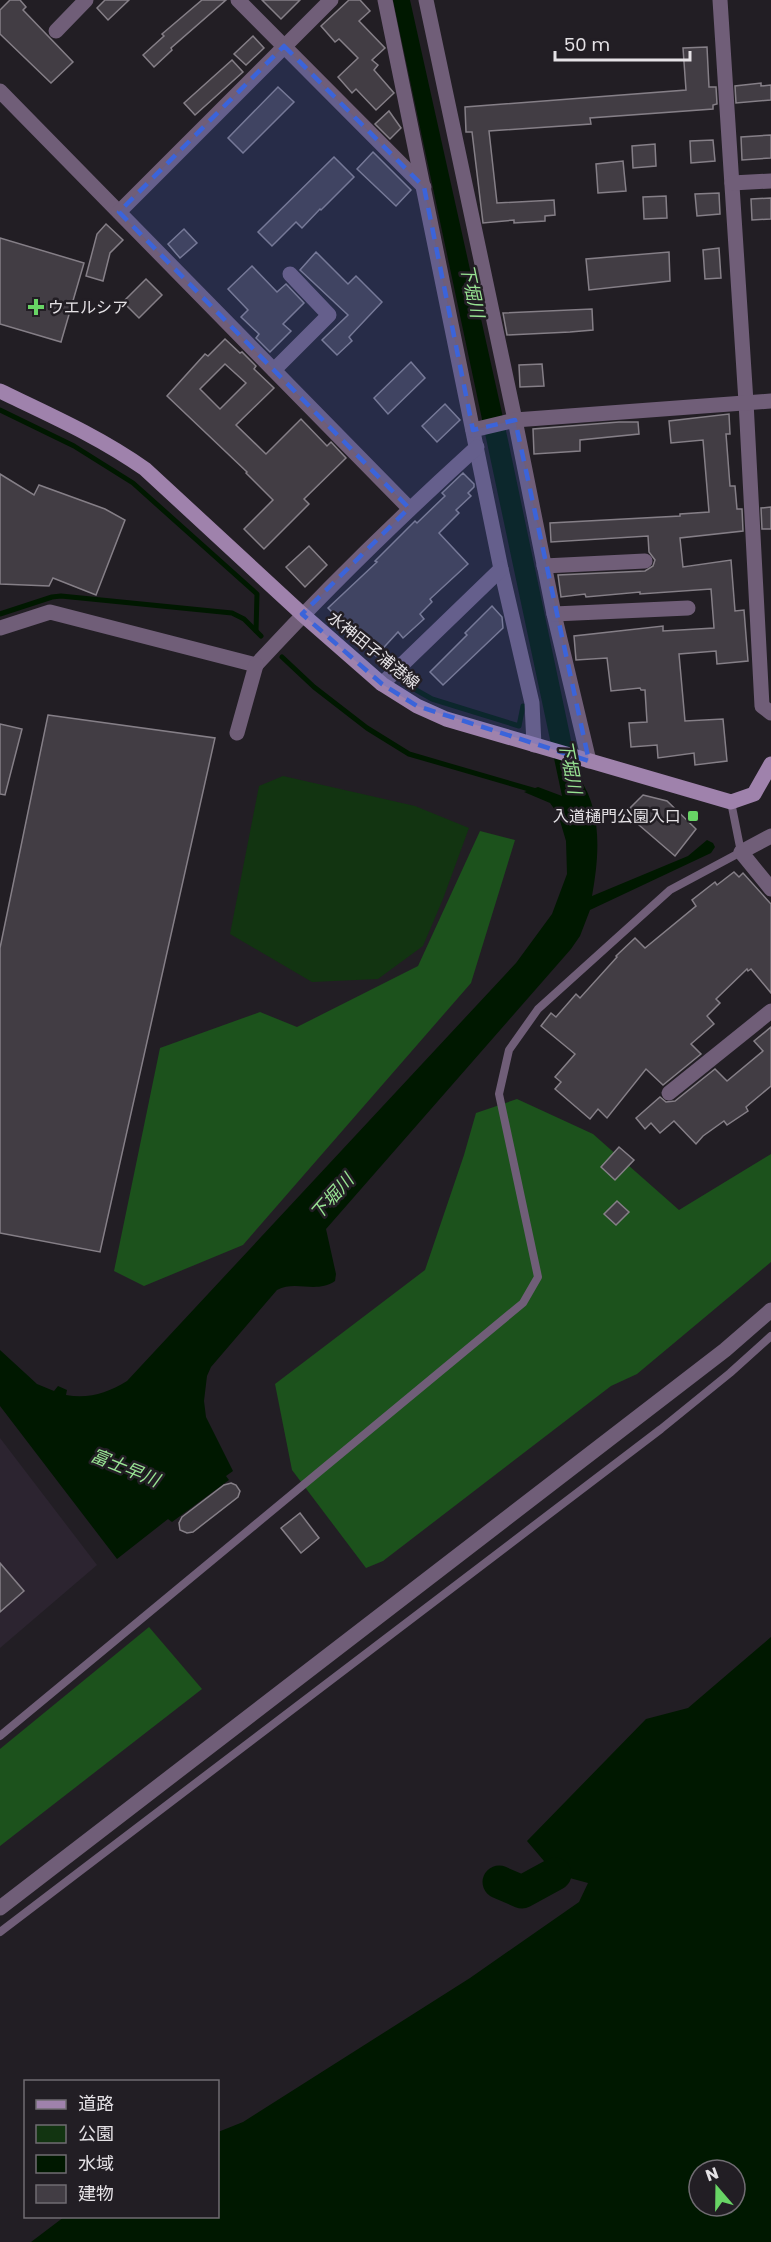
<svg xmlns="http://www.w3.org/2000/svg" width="771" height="2242" viewBox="0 0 771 2242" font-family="Poppins,'Noto Sans JP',sans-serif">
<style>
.built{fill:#2c2430}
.green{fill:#123411}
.forest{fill:#1c521c}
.water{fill:#001800;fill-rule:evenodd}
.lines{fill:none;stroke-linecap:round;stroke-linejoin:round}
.stream{stroke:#001800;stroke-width:5}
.river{stroke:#001800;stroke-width:33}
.building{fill:#423d44;stroke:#857f87;stroke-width:1.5;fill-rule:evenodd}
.lane{stroke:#705e78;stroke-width:8}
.street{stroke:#705e78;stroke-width:15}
.secondary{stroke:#9f82ac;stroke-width:15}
.marked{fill:#3b64da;fill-opacity:0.2;stroke:#3b64da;stroke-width:4.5;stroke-dasharray:12 8;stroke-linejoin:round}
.poi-dot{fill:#68d465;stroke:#221e24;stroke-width:2}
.labels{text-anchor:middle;stroke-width:5;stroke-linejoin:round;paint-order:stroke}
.poi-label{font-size:16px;fill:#e5e2e6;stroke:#221e24;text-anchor:start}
.street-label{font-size:16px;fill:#e5e2e6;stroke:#221e24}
.water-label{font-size:18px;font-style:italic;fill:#98e393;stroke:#221e24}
</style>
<rect width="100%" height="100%" fill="#221e24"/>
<polygon class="built" points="0,1438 97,1565 0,1648"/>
<polygon class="green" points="283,776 415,806 469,828 443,899 423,946 378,979 312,982 230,934 259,786"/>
<g class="forest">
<polygon points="480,831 515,840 471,983 243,1245 144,1286 114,1271 160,1048 260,1012 297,1027 418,966"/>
<polygon points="517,1099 593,1134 679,1210 771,1154 771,1262 637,1374 611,1386 383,1561 366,1568 292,1470 275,1384 425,1270 464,1155 476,1113"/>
<polygon points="149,1627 202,1689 0,1846 0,1749"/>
</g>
<g class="water">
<path d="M393 0H410L508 440 579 778C603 811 599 858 592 896L688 856 707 840 713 843 715 847 711 853 590 910 580 936 571 949 326 1229 336 1274 335 1281C316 1294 296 1280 277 1290L211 1367 207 1376 204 1401 206 1417 233 1471 226 1476 229 1480 172 1522 168 1519 117 1559 0 1406V1350L37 1384 54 1391 58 1386 67 1390 66 1395C89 1399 107 1393 127 1381L516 963 552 914 567 874 566 841 558 814 550 803 524 792 538 787 562 796Z"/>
<path d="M771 1637V2242H31L64 2217 218 2216V2132L243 2122 470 1978 579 1902 588 1883 555 1874 527 1841 646 1719 688 1708ZM699 2170H735V2206H699Z"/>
</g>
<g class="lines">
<g class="stream">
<polyline points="0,410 74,446 133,483 257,594 256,631"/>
<polyline points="0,614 52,597 61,596 232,613 244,619 261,636"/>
<polyline points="282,657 314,687 367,728 409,754 536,791"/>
<polyline points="409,686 432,699 519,726 523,706"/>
</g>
<polyline class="river" points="499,1882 522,1892 555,1874"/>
</g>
<g class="building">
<polygon points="10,0 20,0 26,7 23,10 73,62 51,83 0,34 0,10"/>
<polygon points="105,0 129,0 108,20 97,8"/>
<polygon points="202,0 226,0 171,48 172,50 154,67 143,55 164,36 162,34"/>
<polygon points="262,0 300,0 281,19"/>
<polygon points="349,0 360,0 370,11 359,21 385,48 372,60 378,65 374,70 394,93 376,110 356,89 352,93 338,77 358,58 339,39 335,42 321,26"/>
<polygon points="253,36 264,48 246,65 234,54"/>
<polygon points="707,47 709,87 716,87 717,104 713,105 713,109 590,118 591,124 489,131 497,203 554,200 555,215 545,216 545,221 514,223 514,220 483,223 472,132 466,132 465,107 686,90 683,48"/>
<polygon points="232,60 243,72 195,115 184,103"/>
<polygon points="761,83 761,86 771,85 771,100 736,103 735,86"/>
<polygon points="278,87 294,102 243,153 228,138"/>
<polygon points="389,111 401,128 390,139 375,124"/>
<polygon points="771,135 771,158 742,160 741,137"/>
<polygon points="713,140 715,161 691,163 690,141"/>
<polygon points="655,144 656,166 633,168 632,146"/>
<polygon points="373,152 411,190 396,206 357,169"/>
<polygon points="334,157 354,177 321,210 320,209 302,228 296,222 272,246 258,232"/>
<polygon points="623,161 626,191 598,193 596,164"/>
<polygon points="719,193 720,214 697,216 695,194"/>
<polygon points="666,196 667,218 644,219 643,197"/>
<polygon points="771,198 771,219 752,220 751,199"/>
<polygon points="106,224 123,240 110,253 103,281 86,276 97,234"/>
<polygon points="184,229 197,243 180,258 168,244"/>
<polygon points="0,238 84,263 61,342 0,324"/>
<polygon points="719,248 721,278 705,279 703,250"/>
<polygon points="316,252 348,284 356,276 382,302 349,337 352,341 337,355 322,340 348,315 300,270"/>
<polygon points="669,252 670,281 589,290 586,259"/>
<polygon points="252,266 277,292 286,284 304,303 283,324 291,331 270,352 256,338 259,334 241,317 248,310 228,289"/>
<polygon points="146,279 162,295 139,318 123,302"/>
<polygon points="592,309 593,330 570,332 507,335 503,313"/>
<path d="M225 339 240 353 242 352 256 366 254 369 274 388 236 425 266 454 301 419 327 446 331 442 346 458 304 499 309 504 264 549 244 529 273 500 246 473 247 472 167 396 205 354 208 356ZM225 364 246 383 220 409 200 389Z"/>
<polygon points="411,362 425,378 388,414 374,398"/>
<polygon points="542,364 544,386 520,387 519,365"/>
<polygon points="445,404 460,420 437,442 422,426"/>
<polygon points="729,414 730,434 726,434 730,486 735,486 737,509 742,509 743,531 680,538 683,567 731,560 735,611 744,610 748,661 717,664 716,651 679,654 685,721 723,719 727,761 695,765 694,753 658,758 657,745 631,747 629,723 647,722 645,690 641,690 640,688 611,691 607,658 576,660 574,636 663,626 663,631 714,628 711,589 640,594 640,592 586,597 585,594 561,597 558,575 645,571 653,566 655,560 649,552 648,536 551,542 550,523 680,516 680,514 709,512 703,440 671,443 669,421"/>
<polygon points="619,422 638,422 639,434 580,440 580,451 534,454 533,429"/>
<polygon points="463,473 474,484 474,487 468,493 471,496 456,510 459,513 439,533 468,564 430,599 432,602 420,614 424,619 403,638 398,632 376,656 328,608 377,562 375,561 415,521 417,523 445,496 442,493"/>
<polygon points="0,474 34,495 39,485 105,509 125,520 96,595 53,578 49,586 0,584"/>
<polygon points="771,507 771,529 762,529 761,508"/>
<polygon points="309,546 327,565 305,587 286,567"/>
<polygon points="492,606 502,617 503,628 443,685 430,672 467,635 465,633"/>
<polygon points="48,715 215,738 100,1252 0,1233 0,948"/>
<polygon points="0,724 22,729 5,795 0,794"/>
<polygon points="643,795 667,801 696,829 675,856 625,813"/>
<polygon points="734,872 739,877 743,873 771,904 771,993 751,969 748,971 747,969 716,999 720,1003 707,1016 714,1024 691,1044 701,1054 663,1085 646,1069 607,1118 598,1109 590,1119 555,1089 561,1082 555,1077 575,1054 541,1026 551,1013 556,1017 576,994 580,998 617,957 616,956 635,938 645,948 696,906 692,900 715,882 717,885"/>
<polygon points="771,1027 771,1086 746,1107 748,1111 727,1125 724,1121 703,1136 696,1144 674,1121 660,1133 651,1123 645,1129 636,1118 660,1097 666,1102 675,1101 715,1069 727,1081 763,1051 754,1041"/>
<polygon points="619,1147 634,1160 615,1180 601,1167"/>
<polygon points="617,1201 629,1212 616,1225 604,1214"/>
<polygon points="231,1483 236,1485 240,1491 238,1497 193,1532 187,1533 180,1530 179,1523 182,1517 224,1485"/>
<polygon points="300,1513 319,1538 301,1553 281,1528"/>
<polygon points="0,1563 24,1591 0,1612"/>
</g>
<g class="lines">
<g class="lane">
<polyline points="0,1736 523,1303 538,1277 499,1094 509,1050 538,1009 670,890 741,852 731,802"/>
<polyline points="0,1932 661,1429 730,1373 771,1336"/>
</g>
<g class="street">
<polyline points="238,0 424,187"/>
<polyline points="385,0 501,569 532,703 534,745"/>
<polyline points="426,0 515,420 554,614 589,761"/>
<polyline points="720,0 746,402 762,706 771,713"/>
<polyline points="56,31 86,0"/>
<polyline points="0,91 409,508"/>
<polyline points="732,183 771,181"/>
<polyline points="119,212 331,0"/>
<polyline points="274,370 329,315 290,274"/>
<polyline points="473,430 515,420 771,401"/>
<polyline points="544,566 645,561"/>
<polyline points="554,614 688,608"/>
<path d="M0 628 50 612 256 665C326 589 400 517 477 447"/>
<polyline points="382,684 501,569"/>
<polyline points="237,733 256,665"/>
<polyline points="771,836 741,852 771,889"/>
<polyline points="669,1093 771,1011"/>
<polyline points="0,1908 725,1350 771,1310"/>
</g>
<path class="secondary" d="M0 391C50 415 100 437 145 469L302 614 382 684 417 706 446 719 731 802 754 794 771 764"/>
</g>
<path class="marked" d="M284 46 424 187 473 430 515 420 589 761 417 706 382 684 302 614 409 508 119 212Z"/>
<g class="poi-dot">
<path d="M33 298h6v6h6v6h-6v6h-6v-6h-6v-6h6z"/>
<rect x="687" y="810" width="12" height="12" rx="3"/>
</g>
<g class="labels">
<g class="poi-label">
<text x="48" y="313">ウエルシア</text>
<text x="681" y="822" text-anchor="end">入道樋門公園入口</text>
</g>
<g class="street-label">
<text transform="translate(374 650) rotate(39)" y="6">水神田子浦港線</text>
</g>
<g class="water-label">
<text transform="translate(472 291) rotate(78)" y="6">下堀川</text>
<text transform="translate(570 767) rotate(79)" y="6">下堀川</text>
<text transform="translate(332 1197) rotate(-48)" y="6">下堀川</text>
<text transform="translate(125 1468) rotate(22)" y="6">富士早川</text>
</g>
</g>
<rect x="24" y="2080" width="195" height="138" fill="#221e24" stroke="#706c72" stroke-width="1.5"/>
<rect x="36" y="2100" width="30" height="9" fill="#9f82ac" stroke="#706c72" stroke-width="1.5"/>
<text x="78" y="2110" font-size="18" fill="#e5e2e6">道路</text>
<rect x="36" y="2125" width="30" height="18" fill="#123411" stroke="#706c72" stroke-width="1.5"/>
<text x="78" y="2140" font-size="18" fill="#e5e2e6">公園</text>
<rect x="36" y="2155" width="30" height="18" fill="#001800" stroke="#706c72" stroke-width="1.5"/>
<text x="78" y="2170" font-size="18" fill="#e5e2e6">水域</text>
<rect x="36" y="2185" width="30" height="18" fill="#423d44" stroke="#706c72" stroke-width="1.5"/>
<text x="78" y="2200" font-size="18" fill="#e5e2e6">建物</text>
<g transform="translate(717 2188) rotate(340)"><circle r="28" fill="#221e24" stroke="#706c72" stroke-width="1.5"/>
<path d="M0-4.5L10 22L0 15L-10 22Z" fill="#68d465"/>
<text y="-9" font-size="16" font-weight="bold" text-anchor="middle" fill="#e5e2e6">N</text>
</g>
<path d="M555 51v9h135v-9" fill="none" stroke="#e5e2e6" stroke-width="3"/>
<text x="564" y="51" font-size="18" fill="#e5e2e6" stroke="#221e24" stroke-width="4.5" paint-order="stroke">50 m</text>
</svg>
